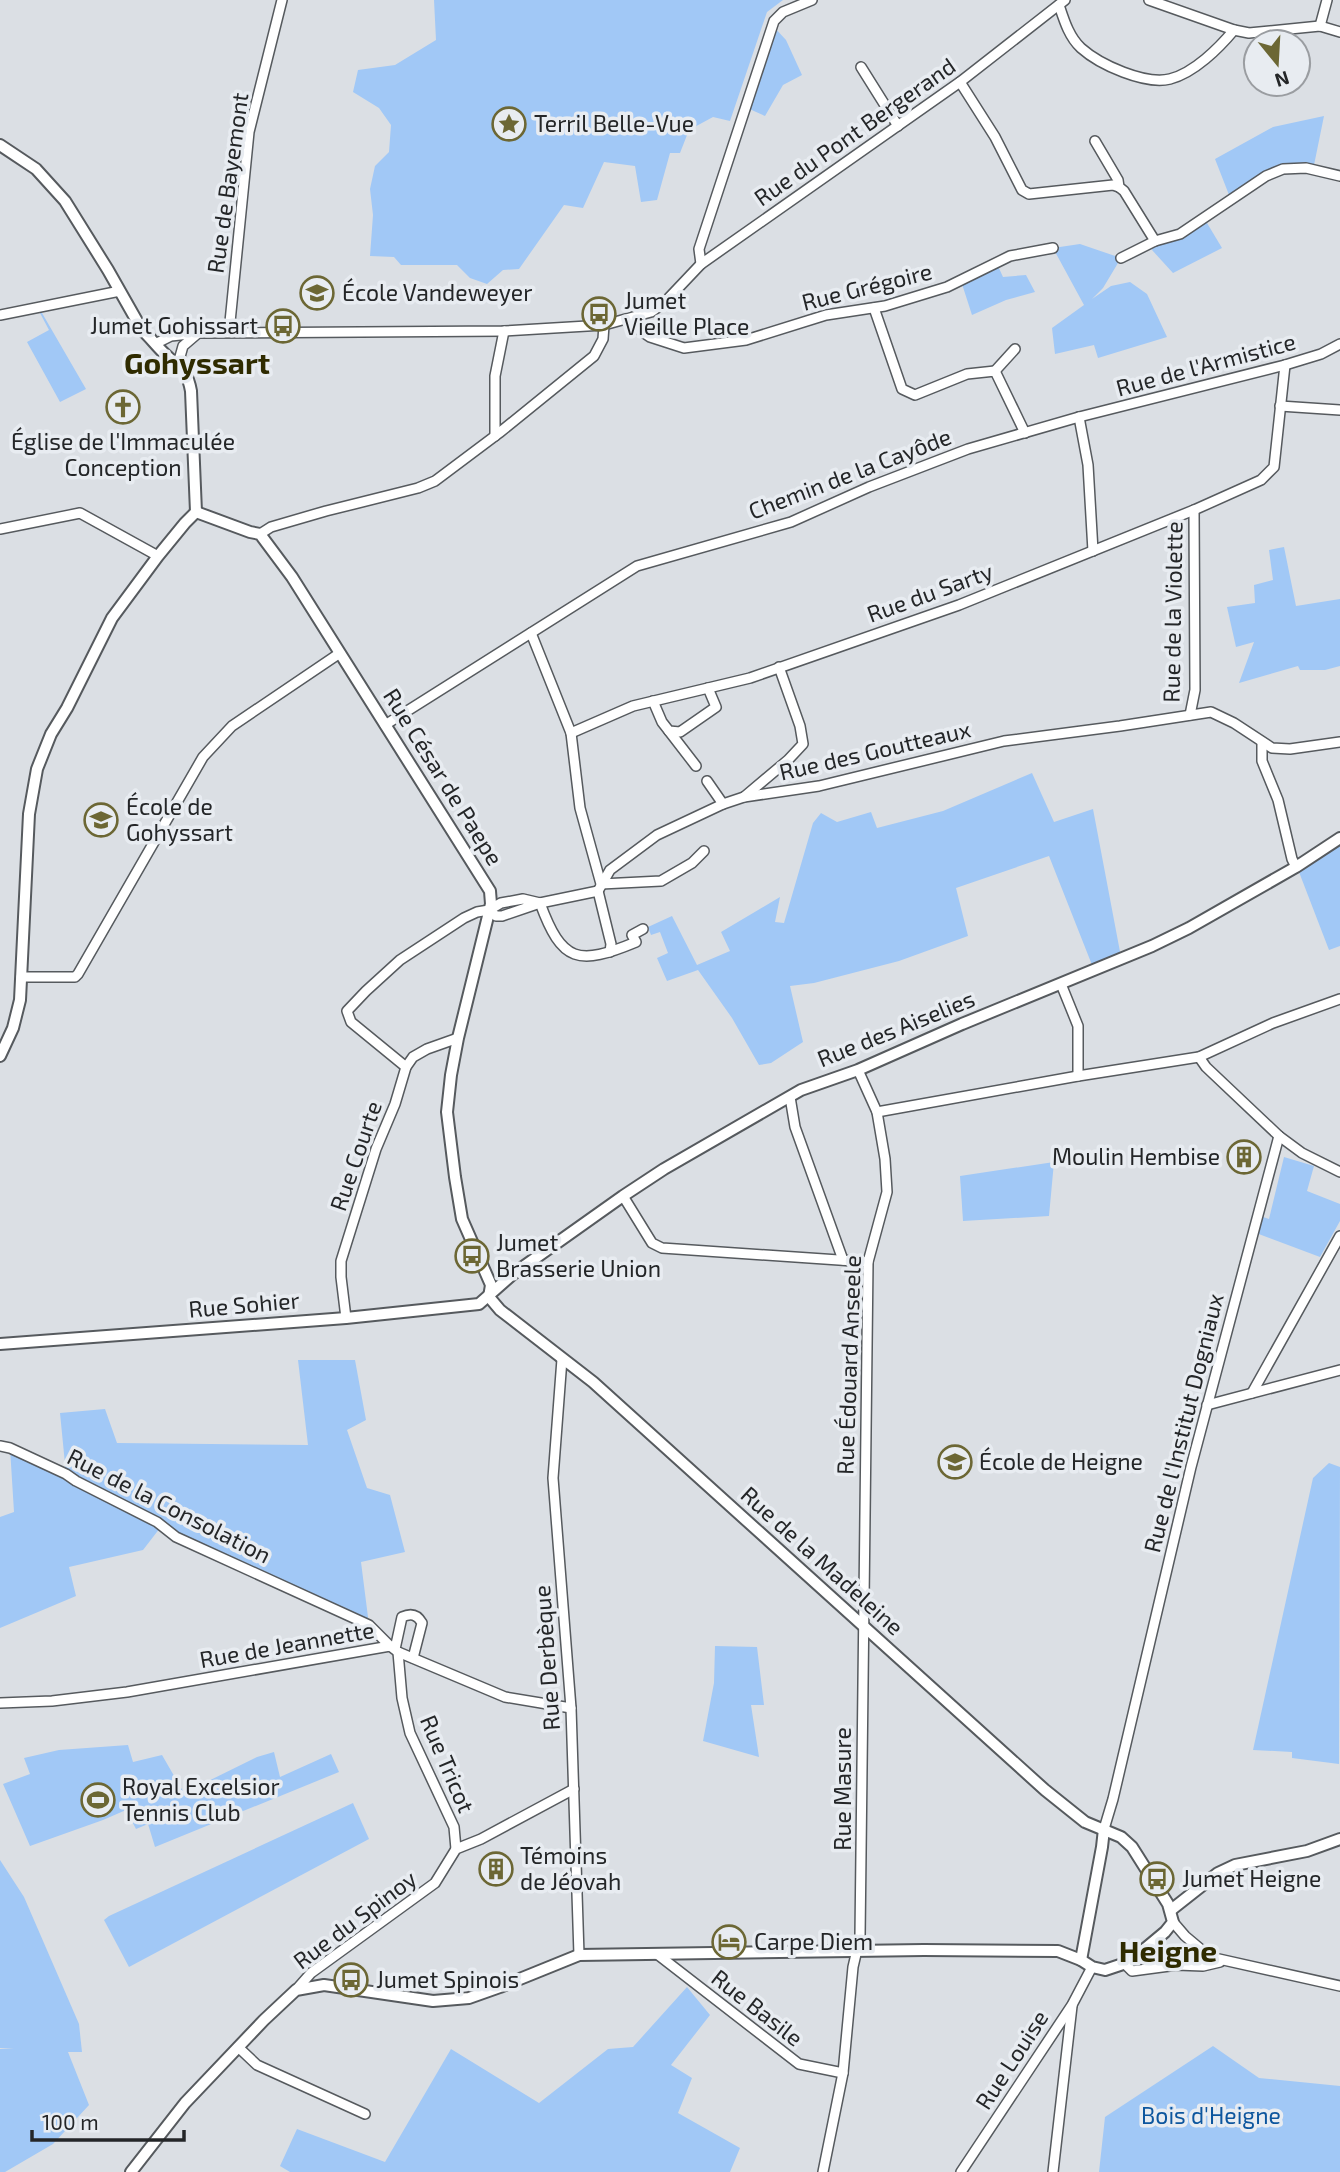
<svg xmlns="http://www.w3.org/2000/svg" width="1340" height="2172" viewBox="0 0 1340 2172" font-family="'Exo 2',sans-serif">
<style>
.green{fill:#a1c8f6}
.lines{fill:none;stroke-linecap:round;stroke-linejoin:round}
.minor-casing{stroke:#565a5e;stroke-width:12}
.tertiary-casing{stroke:#565a5e;stroke-width:14}
.minor{stroke:#fff;stroke-width:9}
.tertiary{stroke:#fff;stroke-width:10}
.labels{text-anchor:middle;stroke-width:7;stroke-linejoin:round;paint-order:stroke}
.poi-label{font-size:23px;fill:#242628;stroke:#e8ecf1;text-anchor:start}
.street-label{font-size:23px;fill:#242628;stroke:#e8ecf1}
.park-label{font-size:23px;fill:#0d569e;stroke:#e8ecf1}
.district-label{font-size:30px;font-weight:bold;fill:#2f2b00;stroke:#e8ecf1}
</style>
<rect width="100%" height="100%" fill="#dbdfe4"/>
<g class="green">
<polygon points="434,0 783,0 767,12 730,121 713,117 689,130 680,153 670,153 657,200 641,202 635,166 604,162 583,208 564,205 519,269 503,270 487,284 470,278 457,265 401,265 394,257 370,256 373,215 370,189 375,166 389,152 391,125 379,108 353,92 358,70 395,65 436,40"/>
<polygon points="773,26 786,40 802,75 783,85 765,116 745,107"/>
<polygon points="1324,116 1313,170 1273,173 1231,200 1215,159 1273,127"/>
<polygon points="1204,218 1222,248 1173,273 1152,250 1155,241"/>
<polygon points="1080,244 1121,258 1103,288 1092,299 1111,286 1130,282 1147,294 1167,337 1098,358 1094,345 1055,354 1052,328 1084,305 1053,248"/>
<polygon points="998,266 1003,277 1026,275 1035,292 1006,300 972,315 962,284"/>
<polygon points="40,313 42,313 86,389 60,402 27,342 49,330"/>
<polygon points="1284,547 1296,606 1340,599 1340,666 1325,670 1300,670 1298,666 1239,683 1254,642 1236,647 1227,607 1255,603 1254,585 1273,580 1269,550"/>
<polygon points="1032,773 1054,822 1093,809 1121,957 1094,970 1049,856 956,888 968,936 899,961 814,983 790,986 803,1042 771,1063 759,1065 732,1018 698,970 667,981 657,958 668,953 660,932 651,935 648,927 672,916 697,965 730,951 721,932 780,897 775,922 784,923 813,823 821,813 837,822 871,812 877,828 943,811"/>
<polygon points="1340,843 1340,946 1329,950 1299,872"/>
<polygon points="1284,1157 1314,1166 1307,1191 1340,1204 1340,1221 1320,1257 1256,1233 1263,1217 1269,1219"/>
<polygon points="1054,1162 1049,1216 963,1221 960,1176"/>
<polygon points="298,1360 355,1360 366,1420 347,1430 367,1488 390,1495 405,1552 361,1562 369,1625 160,1528 143,1550 69,1567 76,1596 0,1628 0,1517 14,1512 10,1448 66,1474 60,1413 105,1409 117,1443 308,1445"/>
<polygon points="1329,1463 1340,1467 1339,1764 1292,1758 1292,1752 1253,1750 1313,1478"/>
<polygon points="715,1646 757,1647 764,1705 751,1705 759,1757 703,1741 714,1683"/>
<polygon points="128,1745 133,1762 162,1755 184,1793 257,1757 274,1752 280,1777 331,1754 339,1772 155,1847 148,1824 136,1829 126,1810 103,1820 30,1846 3,1784 30,1774 24,1758 59,1750"/>
<polygon points="353,1803 369,1839 129,1967 104,1920 109,1916"/>
<polygon points="0,1860 24,1897 79,2024 82,2052 68,2052 89,2105 53,2144 5,2172 0,2172 0,2049 14,2049 0,2048"/>
<polygon points="687,1987 710,2015 671,2065 692,2078 678,2113 740,2148 730,2172 290,2172 280,2166 297,2129 385,2162 451,2049 539,2103 608,2049 633,2047"/>
<polygon points="1213,2046 1259,2078 1340,2086 1340,2172 1099,2172 1105,2117"/>
</g>
<g class="lines">
<defs>
<g id="minor">
<polyline points="1149,0 1234,30 1249,33 1320,26 1340,32"/>
<path d="M1059 5C1064 20 1069 37 1081 48 1100 65 1145 85 1170 79 1194 73 1219 48 1234 30"/>
<polyline points="1320,26 1327,0"/>
<polyline points="861,67 898,126"/>
<polyline points="960,82 995,137 1022,190 1029,194 1113,185 1119,187"/>
<polyline points="1095,141 1118,180 1119,187 1124,191 1155,241"/>
<polyline points="1121,258 1155,241 1180,234 1266,176 1283,169 1306,168 1340,176"/>
<polyline points="701,264 699,249 774,21 783,12 812,0"/>
<polyline points="874,308 902,389 915,395 967,374 995,371 1025,433"/>
<polyline points="0,315 120,291"/>
<polyline points="625,320 650,337 684,348 746,340 826,315 885,306 947,287 1010,256 1053,248"/>
<polyline points="229,332 249,132 282,0"/>
<polyline points="157,343 171,336 199,333 504,331 604,325 651,312 665,302 701,264 960,82 1065,0"/>
<polyline points="178,364 183,346 197,334"/>
<polyline points="995,371 1015,349"/>
<polyline points="1280,406 1340,410"/>
<polyline points="1079,417 1088,465 1093,551"/>
<polyline points="495,436 495,376 504,331"/>
<polyline points="0,529 80,513 158,556"/>
<polyline points="260,534 271,527 326,511 418,488 435,481 499,433 594,356 603,339 604,325"/>
<polyline points="531,633 571,733 580,808 601,884 661,881 692,863 704,851"/>
<polyline points="653,701 662,722 669,731 680,732 716,707 708,688"/>
<polyline points="1190,715 1195,690 1194,510"/>
<polyline points="385,725 637,566 791,522 869,487 968,449 1079,417 1285,365 1321,354 1340,344"/>
<polyline points="669,731 696,766"/>
<polyline points="571,733 633,706 750,678 959,605 1194,510 1261,480 1274,467 1285,365"/>
<polyline points="1262,742 1262,761 1278,800 1292,859 1296,867"/>
<polyline points="707,781 723,804"/>
<polyline points="744,797 788,760 803,744 800,726 779,667"/>
<polyline points="598,891 610,870 657,835 723,804 744,797 819,786 1004,741 1120,726 1211,712 1234,723 1272,748 1290,749 1340,742"/>
<polyline points="598,891 611,944 610,952"/>
<path d="M540 903C562 963 578 966 636 942L632 935 643 929"/>
<polyline points="489,910 496,916 502,916 540,903 598,891"/>
<polyline points="21,977 75,977 78,974 203,757 232,726 340,653"/>
<polyline points="1061,984 1078,1026 1078,1076"/>
<polyline points="1199,1057 1206,1067 1279,1136 1302,1153 1340,1172"/>
<polyline points="406,1067 351,1022 347,1011 366,991 400,960 464,918 477,912 489,910 501,903 523,899 540,903"/>
<polyline points="790,1097 795,1127 843,1260"/>
<polyline points="877,1112 1078,1076 1199,1057 1273,1023 1340,999"/>
<polyline points="623,1196 652,1243 662,1248 868,1262"/>
<polyline points="346,1318 341,1277 341,1261 376,1149 395,1104 406,1067 413,1057 427,1049 458,1038"/>
<polyline points="562,1359 553,1478 571,1708 579,1955"/>
<polyline points="1252,1393 1340,1236"/>
<polyline points="1207,1405 1340,1370"/>
<polyline points="0,1446 10,1448 66,1474 76,1481 157,1522 176,1537 369,1625 390,1646"/>
<path d="M395 1649 402 1617C411 1613 417 1614 422 1623L413 1658"/>
<polyline points="398,1652 402,1698 410,1733 454,1827 456,1849"/>
<polyline points="0,1703 52,1701 127,1692 390,1646 398,1652 505,1697 571,1708"/>
<polyline points="1104,1829 1113,1799 1191,1467 1279,1136"/>
<polyline points="1173,1922 1185,1936 1210,1957 1340,1986"/>
<polyline points="657,1954 799,2064 843,2073"/>
<polyline points="1125,1964 1132,1971 1177,1965 1203,1966 1220,1962"/>
<polyline points="296,1990 311,1973 435,1883 456,1849 481,1839 574,1789"/>
<polyline points="238,2047 257,2065 365,2114"/>
<polyline points="823,2172 843,2073 853,1967 860,1937 868,1262 887,1192 885,1159 877,1112 858,1070"/>
<polyline points="961,2172 1072,2005 1092,1967"/>
<polyline points="1053,2172 1072,2006"/>
</g>
<g id="tertiary">
<path d="M0 145 36 169 65 201 108 270 142 330C151 338 157 347 166 355 180 369 187 369 191 391L196 512"/>
<polyline points="196,512 250,532 260,534 292,577 490,891 491,904 458,1038 451,1075 447,1112 455,1177 462,1219 491,1285 489,1297"/>
<polyline points="0,1056 13,1028 20,1000 29,814 37,769 51,734 67,708 112,618 158,556 185,523 196,512"/>
<polyline points="0,1344 346,1318 479,1304 513,1274 623,1196 664,1169 801,1090 858,1070 962,1024 1152,946 1189,928 1296,867 1340,838"/>
<polyline points="1171,1910 1218,1873 1235,1865 1307,1851 1340,1839"/>
<polyline points="1081,1960 1102,1847 1104,1829"/>
<polyline points="131,2172 185,2103 264,2020 296,1990 324,1985 433,2001 469,1998 500,1987 579,1955 924,1950 1058,1951 1081,1960 1092,1967 1105,1970 1129,1962 1165,1932 1173,1922 1168,1904 1132,1847 1121,1837 1085,1822 1045,1790 593,1382 500,1310 489,1297"/>
</g>
</defs>
<use href="#minor" class="minor-casing"/>
<use href="#tertiary" class="tertiary-casing"/>
<use href="#minor" class="minor"/>
<use href="#tertiary" class="tertiary"/>
</g>
<defs>
<symbol id="sight-ring" viewBox="-11 -11 22 22"><circle r="9.5" fill="#e8ecf1" stroke="#6c6734" stroke-width="1.5"/><path d="M0-6L1.8-2.2L6-1.7L2.9 1.2L3.7 5.4L0 3.3L-3.7 5.4L-2.9 1.2L-6-1.7L-1.8-2.2Z" fill="#6c6734"/></symbol>
<symbol id="school-ring" viewBox="-11 -11 22 22"><circle r="9.5" fill="#e8ecf1" stroke="#6c6734" stroke-width="1.5"/><path d="M0-5L7-2L0 1L-7-2ZM-4 1L0 2.5L4 1V4Q0 6-4 4Z" fill="#6c6734"/></symbol>
<symbol id="bus-ring" viewBox="-11 -11 22 22"><circle r="9.5" fill="#e8ecf1" stroke="#6c6734" stroke-width="1.5"/><path d="M-5-6H5V4H4V6H2V4H-2V6H-4V4H-5ZM-3.5-4V0h7V-4ZM-3.5 1.2v1.5H-2V1.2ZM2 1.2v1.5H3.5V1.2Z" fill="#6c6734"/></symbol>
<symbol id="church-ring" viewBox="-11 -11 22 22"><circle r="9.5" fill="#e8ecf1" stroke="#6c6734" stroke-width="1.5"/><path d="M-1.2-6h2.4v3.5h3.3v2.4h-3.3V6h-2.4V-.1h-3.3v-2.4h3.3Z" fill="#6c6734"/></symbol>
<symbol id="building-ring" viewBox="-11 -11 22 22"><circle r="9.5" fill="#e8ecf1" stroke="#6c6734" stroke-width="1.5"/><path d="M-4-6H4V6H1V3H-1V6H-4ZM-2.5-4.3h1.7v1.8h-1.7ZM.8-4.3h1.7v1.8H.8ZM-2.5-1h1.7V.8h-1.7ZM.8-1h1.7V.8H.8Z" fill="#6c6734"/></symbol>
<symbol id="stadium-ring" viewBox="-11 -11 22 22"><circle r="9.5" fill="#e8ecf1" stroke="#6c6734" stroke-width="1.5"/><path d="M0-5a6.5 5 0 1 0 0 10a6.5 5 0 1 0 0-10ZM-3.5-1.8h7v3.6h-7Z" fill="#6c6734"/></symbol>
<symbol id="hotel-ring" viewBox="-11 -11 22 22"><circle r="9.5" fill="#e8ecf1" stroke="#6c6734" stroke-width="1.5"/><path d="M-6-4.5h1.5V1H6V5H4.5V3h-9V5H-6ZM-4 0a1.8 1.8 0 1 1 3.6 0ZM.5 0V-2.5h3Q6-2.5 6 0Z" fill="#6c6734"/></symbol>
</defs>
<g fill-rule="evenodd">
<use href="#sight-ring" x="490" y="105" width="38" height="38"/>
<use href="#school-ring" x="298" y="274" width="38" height="38"/>
<use href="#bus-ring" x="580" y="295" width="38" height="38"/>
<use href="#bus-ring" x="264" y="307" width="38" height="38"/>
<use href="#church-ring" x="104" y="388" width="38" height="38"/>
<use href="#school-ring" x="82" y="801" width="38" height="38"/>
<use href="#building-ring" x="1225" y="1138" width="38" height="38"/>
<use href="#bus-ring" x="453" y="1237" width="38" height="38"/>
<use href="#school-ring" x="936" y="1443" width="38" height="38"/>
<use href="#stadium-ring" x="79" y="1781" width="38" height="38"/>
<use href="#building-ring" x="477" y="1850" width="38" height="38"/>
<use href="#bus-ring" x="1138" y="1860" width="38" height="38"/>
<use href="#hotel-ring" x="710" y="1923" width="38" height="38"/>
<use href="#bus-ring" x="332" y="1961" width="38" height="38"/>
</g>
<g class="labels">
<g class="poi-label">
<text x="534" y="132">Terril Belle-Vue</text>
<text x="342" y="301">École Vandeweyer</text>
<text x="624" y="309">Jumet<tspan x="624" dy="26">Vieille Place</tspan></text>
<text x="258" y="334" text-anchor="end">Jumet Gohissart</text>
<text x="123" y="450" text-anchor="middle">Église de l'Immaculée<tspan x="123" dy="26">Conception</tspan></text>
<text x="126" y="815">École de<tspan x="126" dy="26">Gohyssart</tspan></text>
<text x="1220" y="1165" text-anchor="end">Moulin Hembise</text>
<text x="496" y="1251">Jumet<tspan x="496" dy="26">Brasserie Union</tspan></text>
<text x="979" y="1470">École de Heigne</text>
<text x="122" y="1795">Royal Excelsior<tspan x="122" dy="26">Tennis Club</tspan></text>
<text x="520" y="1864">Témoins<tspan x="520" dy="26">de Jéovah</tspan></text>
<text x="1182" y="1887">Jumet Heigne</text>
<text x="754" y="1950">Carpe Diem</text>
<text x="376" y="1988">Jumet Spinois</text>
</g>
<g class="street-label">
<text transform="translate(855 132) rotate(-35)" y="8">Rue du Pont Bergerand</text>
<text transform="translate(228 183) rotate(-82)" y="8">Rue de Bayemont</text>
<text transform="translate(867 287) rotate(-14)" y="8">Rue Grégoire</text>
<text transform="translate(1206 365) rotate(-15)" y="8">Rue de l'Armistice</text>
<text transform="translate(850 474) rotate(-21)" y="8">Chemin de la Cayôde</text>
<text transform="translate(930 593) rotate(-20)" y="8">Rue du Sarty</text>
<text transform="translate(1173 612) rotate(-89)" y="8">Rue de la Violette</text>
<text transform="translate(875 751) rotate(-13)" y="8">Rue des Goutteaux</text>
<text transform="translate(443 777) rotate(58)" y="8">Rue César de Paepe</text>
<text transform="translate(896 1029) rotate(-22)" y="8">Rue des Aiselies</text>
<text transform="translate(356 1156) rotate(-71)" y="8">Rue Courte</text>
<text transform="translate(244 1305) rotate(-5)" y="8">Rue Sohier</text>
<text transform="translate(849 1365) rotate(-88)" y="8">Rue Édouard Anseele</text>
<text transform="translate(1184 1423) rotate(-76)" y="8">Rue de l'Institut Dogniaux</text>
<text transform="translate(169 1506) rotate(27)" y="8">Rue de la Consolation</text>
<text transform="translate(822 1561) rotate(42)" y="8">Rue de la Madeleine</text>
<text transform="translate(287 1645) rotate(-10)" y="8">Rue de Jeannette</text>
<text transform="translate(547 1658) rotate(-94)" y="8">Rue Derbèque</text>
<text transform="translate(447 1764) rotate(67)" y="8">Rue Tricot</text>
<text transform="translate(843 1789) rotate(-90)" y="8">Rue Masure</text>
<text transform="translate(355 1920) rotate(-37)" y="8">Rue du Spinoy</text>
<text transform="translate(757 2008) rotate(38)" y="8">Rue Basile</text>
<text transform="translate(1012 2060) rotate(-57)" y="8">Rue Louise</text>
</g>
<g class="park-label">
<text x="1211" y="2124">Bois d'Heigne</text>
</g>
<g class="district-label">
<text x="197" y="374">Gohyssart</text>
<text x="1168" y="1962">Heigne</text>
</g>
</g>
<g transform="translate(1277 63) rotate(162)"><circle r="33" fill="#e8ecf1" stroke="#9a9da1" stroke-width="2"/>
<path d="M0-5L12 26L0 18L-12 26Z" fill="#6c6734"/>
<text y="-10" font-size="19" font-weight="bold" text-anchor="middle" fill="#242628">N</text>
</g>
<path d="M32 2130v10h152v-10" fill="none" stroke="#242628" stroke-width="3.5"/>
<text x="42" y="2130" font-size="21" fill="#242628" stroke="#e8ecf1" stroke-width="5" paint-order="stroke">100 m</text>
</svg>
